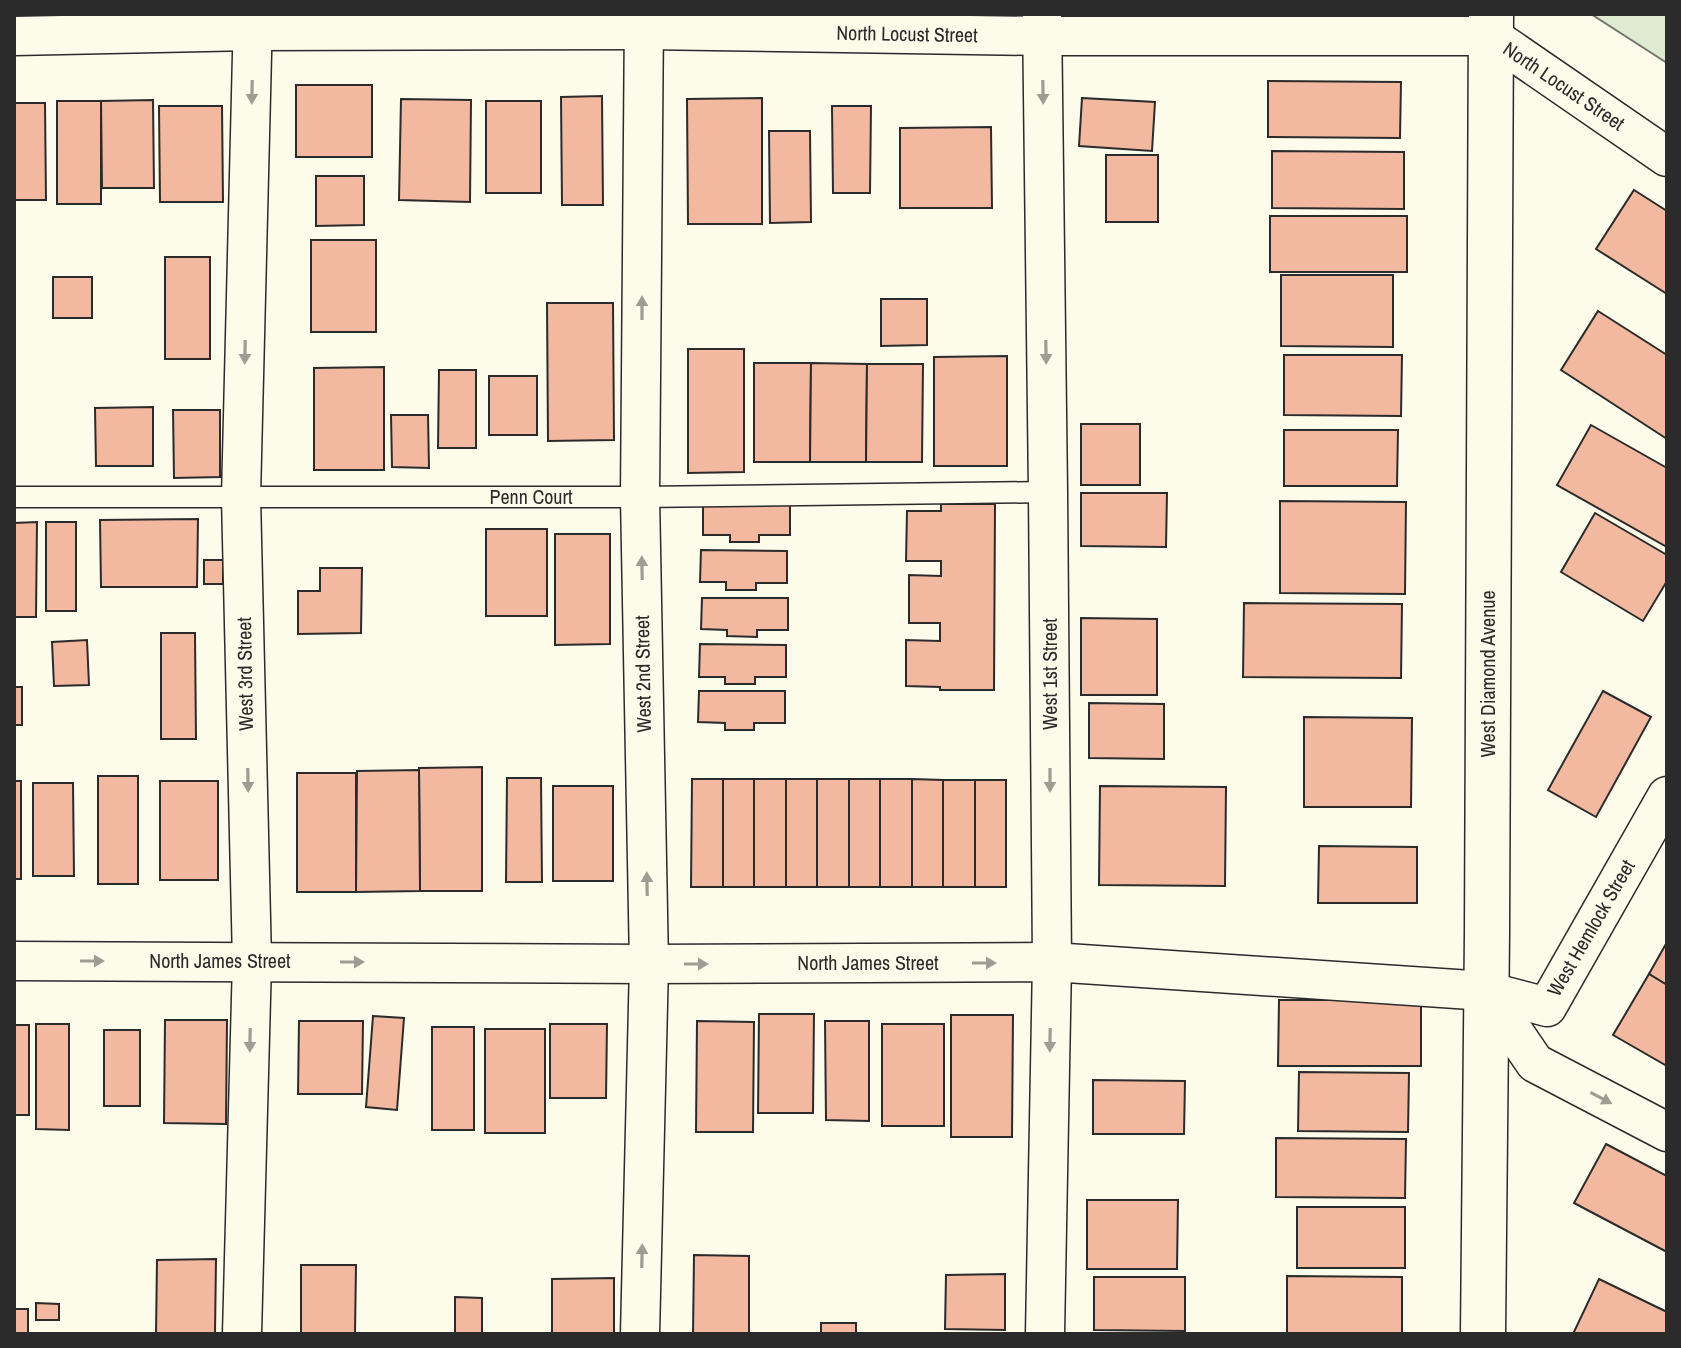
<svg xmlns="http://www.w3.org/2000/svg" width="1681" height="1348" viewBox="0 0 1681 1348" font-family="'Archivo Narrow',sans-serif">
<style>
.green{fill:#deebd1;stroke:#74746e;stroke-width:2}
.building{fill:#f2b8a0;stroke:#2b2b2b;stroke-width:2}
.lines{fill:none;stroke-linecap:round;stroke-linejoin:round}
.lane-casing{stroke:#2b2b2b;stroke-width:23}
.street-casing{stroke:#2b2b2b;stroke-width:41}
.secondary-casing{stroke:#2b2b2b;stroke-width:47}
.lane{stroke:#fdfbea;stroke-width:20}
.street{stroke:#fdfbea;stroke-width:38}
.secondary{stroke:#fdfbea;stroke-width:44}
.oneway{fill:#9e9d94}
.labels{text-anchor:middle;stroke-width:6;stroke-linejoin:round;paint-order:stroke}
.street-label{font-size:20px;fill:#2b2b2b;stroke:#fdfbea}
</style>
<rect width="100%" height="100%" fill="#fdfbea"/>
<polygon class="green" points="1591,14 1667,14 1667,63"/>
<g class="building">
<polygon points="1268,81 1401,82 1400,138 1268,137"/>
<rect x="296" y="85" width="76" height="72"/>
<polygon points="602,96 603,205 562,205 561,97"/>
<polygon points="762,98 762,224 688,224 687,99"/>
<polygon points="1082,98 1155,102 1152,151 1079,146"/>
<polygon points="401,99 471,100 470,202 399,200"/>
<polygon points="153,100 154,188 102,188 101,101"/>
<rect x="57" y="101" width="44" height="103"/>
<rect x="486" y="101" width="55" height="92"/>
<polygon points="14,103 45,103 46,200 14,200"/>
<polygon points="159,106 222,106 223,202 160,202"/>
<polygon points="832,106 871,106 870,193 833,193"/>
<polygon points="991,127 992,208 900,208 900,128"/>
<polygon points="769,131 810,131 811,222 770,223"/>
<polygon points="1272,151 1404,152 1404,209 1272,208"/>
<rect x="1106" y="155" width="52" height="67"/>
<polygon points="316,176 364,176 364,225 316,226"/>
<polygon points="1634,190 1667,211 1667,294 1596,249"/>
<rect x="1270" y="216" width="137" height="56"/>
<rect x="311" y="240" width="65" height="92"/>
<rect x="165" y="257" width="45" height="102"/>
<polygon points="1281,275 1393,275 1393,347 1281,346"/>
<rect x="53" y="277" width="39" height="41"/>
<polygon points="881,299 927,299 927,345 881,346"/>
<polygon points="547,303 613,303 614,440 548,441"/>
<polygon points="1598,311 1667,355 1667,439 1561,370"/>
<polygon points="688,349 744,349 744,472 688,473"/>
<polygon points="1284,355 1402,355 1401,416 1284,415"/>
<polygon points="1007,356 1007,466 934,466 934,357"/>
<polygon points="754,363 811,363 810,462 754,462"/>
<polygon points="811,363 867,364 866,462 810,462"/>
<polygon points="867,364 923,364 922,462 866,462"/>
<polygon points="384,367 384,470 314,470 314,368"/>
<polygon points="439,370 476,370 476,448 438,448"/>
<rect x="489" y="376" width="48" height="59"/>
<polygon points="153,407 153,466 96,466 95,408"/>
<polygon points="173,410 220,410 220,477 174,478"/>
<polygon points="391,415 428,415 429,468 392,467"/>
<rect x="1081" y="424" width="59" height="61"/>
<polygon points="1591,425 1667,468 1667,547 1557,485"/>
<polygon points="1284,430 1398,430 1397,486 1284,486"/>
<polygon points="1081,493 1167,493 1166,547 1081,546"/>
<polygon points="1280,501 1406,502 1405,594 1280,593"/>
<polygon points="703,503 790,503 790,535 759,535 759,542 730,542 730,535 703,535"/>
<polygon points="941,504 995,504 994,690 940,690 940,687 906,686 906,640 940,641 940,623 909,623 909,575 941,576 941,561 906,561 907,511 941,511"/>
<polygon points="1595,513 1667,555 1667,581 1643,621 1561,572"/>
<polygon points="198,519 197,587 101,587 100,520"/>
<polygon points="37,522 36,617 14,617 14,523"/>
<rect x="46" y="522" width="30" height="89"/>
<rect x="486" y="529" width="61" height="87"/>
<polygon points="555,534 610,534 610,644 555,645"/>
<polygon points="701,550 787,551 787,583 756,583 756,590 726,590 726,582 700,582"/>
<rect x="204" y="560" width="19" height="24"/>
<polygon points="320,568 362,568 361,633 298,634 298,591 320,591"/>
<polygon points="702,598 788,598 788,630 757,630 757,637 727,636 727,630 701,629"/>
<polygon points="1244,603 1402,604 1401,678 1243,677"/>
<polygon points="1081,618 1157,619 1157,695 1081,695"/>
<polygon points="161,633 195,633 196,739 161,739"/>
<polygon points="87,640 89,685 54,686 52,642"/>
<polygon points="700,644 786,645 786,677 755,677 755,684 725,684 725,677 699,677"/>
<rect x="14" y="687" width="8" height="38"/>
<polygon points="699,691 785,691 785,723 754,723 754,730 725,730 725,723 698,722"/>
<polygon points="1603,691 1651,717 1596,817 1548,790"/>
<polygon points="1089,703 1164,704 1164,759 1089,758"/>
<polygon points="1304,717 1412,718 1411,807 1304,807"/>
<polygon points="482,767 482,891 420,891 419,768"/>
<polygon points="419,770 420,891 356,892 357,771"/>
<rect x="297" y="773" width="59" height="119"/>
<rect x="98" y="776" width="40" height="108"/>
<polygon points="507,778 541,778 542,882 506,882"/>
<polygon points="692,779 723,779 723,887 691,887"/>
<rect x="723" y="779" width="31" height="108"/>
<rect x="754" y="779" width="32" height="108"/>
<rect x="786" y="779" width="31" height="108"/>
<rect x="817" y="779" width="32" height="108"/>
<rect x="849" y="779" width="31" height="108"/>
<rect x="880" y="779" width="32" height="108"/>
<polygon points="912,779 943,780 943,887 912,887"/>
<rect x="943" y="780" width="32" height="107"/>
<rect x="975" y="780" width="31" height="107"/>
<rect x="14" y="781" width="7" height="98"/>
<rect x="160" y="781" width="58" height="99"/>
<polygon points="33,783 73,783 74,876 33,876"/>
<rect x="553" y="786" width="60" height="95"/>
<polygon points="1100,786 1226,787 1225,886 1099,885"/>
<polygon points="1319,846 1417,847 1417,903 1318,903"/>
<polygon points="1667,942 1667,985 1649,974"/>
<polygon points="1649,974 1667,985 1667,1066 1613,1035"/>
<polygon points="1279,1000 1421,1000 1421,1066 1278,1066"/>
<polygon points="759,1014 814,1014 813,1113 758,1113"/>
<polygon points="951,1015 1013,1015 1012,1137 951,1137"/>
<polygon points="373,1016 404,1018 397,1110 366,1107"/>
<polygon points="165,1020 227,1020 226,1124 164,1123"/>
<polygon points="299,1021 363,1021 362,1094 298,1094"/>
<polygon points="697,1021 754,1022 753,1132 696,1132"/>
<polygon points="825,1021 869,1021 869,1121 826,1120"/>
<polygon points="36,1024 69,1024 69,1130 36,1129"/>
<polygon points="550,1024 607,1024 606,1098 550,1098"/>
<rect x="882" y="1024" width="62" height="102"/>
<rect x="14" y="1025" width="15" height="90"/>
<rect x="432" y="1027" width="42" height="103"/>
<rect x="485" y="1029" width="60" height="104"/>
<rect x="104" y="1030" width="36" height="76"/>
<polygon points="1299,1072 1409,1073 1408,1132 1298,1131"/>
<polygon points="1093,1080 1185,1081 1184,1134 1093,1134"/>
<polygon points="1276,1138 1406,1139 1405,1198 1276,1197"/>
<polygon points="1606,1144 1667,1176 1667,1252 1574,1203"/>
<polygon points="1087,1200 1178,1200 1177,1269 1087,1269"/>
<rect x="1297" y="1207" width="108" height="61"/>
<polygon points="694,1255 749,1256 749,1334 693,1334"/>
<polygon points="216,1259 215,1334 156,1334 157,1260"/>
<polygon points="301,1265 356,1265 355,1334 301,1334"/>
<polygon points="1005,1274 1005,1330 945,1329 946,1275"/>
<polygon points="1287,1276 1402,1277 1402,1334 1287,1334"/>
<polygon points="1094,1277 1185,1277 1185,1331 1094,1330"/>
<polygon points="614,1278 614,1334 552,1334 552,1279"/>
<polygon points="1599,1279 1667,1312 1667,1334 1573,1334"/>
<polygon points="455,1297 482,1298 482,1334 455,1334"/>
<polygon points="36,1303 59,1304 59,1320 36,1320"/>
<rect x="14" y="1309" width="14" height="25"/>
<rect x="821" y="1323" width="35" height="11"/>
</g>
<g class="lines">
<defs>
<polyline id="lane" points="14,497 640,497 1048,492"/>
<g id="street">
<polyline points="1042,14 1048,492 1052,962 1045,1334"/>
<polyline points="14,36 253,31 644,30 1042,36 1491,36 1667,157"/>
<polyline points="14,961 649,964 1052,962 1486,991 1547,1007 1667,796"/>
<polyline points="1486,991 1535,1063 1667,1132"/>
<polyline points="242,1334 252,961 241,497 253,14"/>
<polyline points="640,1334 649,964 640,497 644,14"/>
</g>
<polyline id="secondary" points="1483,1334 1487,933 1491,14"/>
</defs>
<use href="#lane" class="lane-casing"/>
<use href="#street" class="street-casing"/>
<use href="#secondary" class="secondary-casing"/>
<use href="#lane" class="lane"/>
<use href="#street" class="street"/>
<use href="#secondary" class="secondary"/>
</g>
<defs><path id="oneway-solid" d="M-6-.8H1V-3.2L6.5 0L1 3.2V.8H-6Z" transform="scale(2)"/></defs>
<g class="oneway">
<use href="#oneway-solid" transform="translate(252 92) rotate(91)"/>
<use href="#oneway-solid" transform="translate(1043 92) rotate(89)"/>
<use href="#oneway-solid" transform="translate(642 308) rotate(-90)"/>
<use href="#oneway-solid" transform="translate(245 352) rotate(91)"/>
<use href="#oneway-solid" transform="translate(1046 352) rotate(89)"/>
<use href="#oneway-solid" transform="translate(642 568) rotate(-91)"/>
<use href="#oneway-solid" transform="translate(248 780) rotate(89)"/>
<use href="#oneway-solid" transform="translate(1050 780) rotate(90)"/>
<use href="#oneway-solid" transform="translate(647 884) rotate(-91)"/>
<use href="#oneway-solid" transform="translate(92 961)"/>
<use href="#oneway-solid" transform="translate(352 962)"/>
<use href="#oneway-solid" transform="translate(984 963)"/>
<use href="#oneway-solid" transform="translate(696 964)"/>
<use href="#oneway-solid" transform="translate(250 1040) rotate(91)"/>
<use href="#oneway-solid" transform="translate(1050 1040) rotate(91)"/>
<use href="#oneway-solid" transform="translate(1601 1098) rotate(28)"/>
<use href="#oneway-solid" transform="translate(642 1256) rotate(-89)"/>
</g>
<g class="labels">
<g class="street-label">
<text transform="translate(907 34) rotate(1)" y="7">North Locust Street</text>
<text transform="translate(1564 86) rotate(34)" y="7">North Locust Street</text>
<text x="531" y="504">Penn Court</text>
<text transform="translate(245 674) rotate(-91)" y="7">West 3rd Street</text>
<text transform="translate(643 674) rotate(-91)" y="7">West 2nd Street</text>
<text transform="translate(1050 674) rotate(-90)" y="7">West 1st Street</text>
<text transform="translate(1488 674) rotate(-90)" y="7">West Diamond Avenue</text>
<text transform="translate(1591 928) rotate(-60)" y="7">West Hemlock Street</text>
<text x="220" y="968">North James Street</text>
<text x="868" y="970">North James Street</text>
</g>
</g>
<rect width="1681" height="1348" fill="none" stroke="#2b2b2b" stroke-width="32"/>
</svg>
